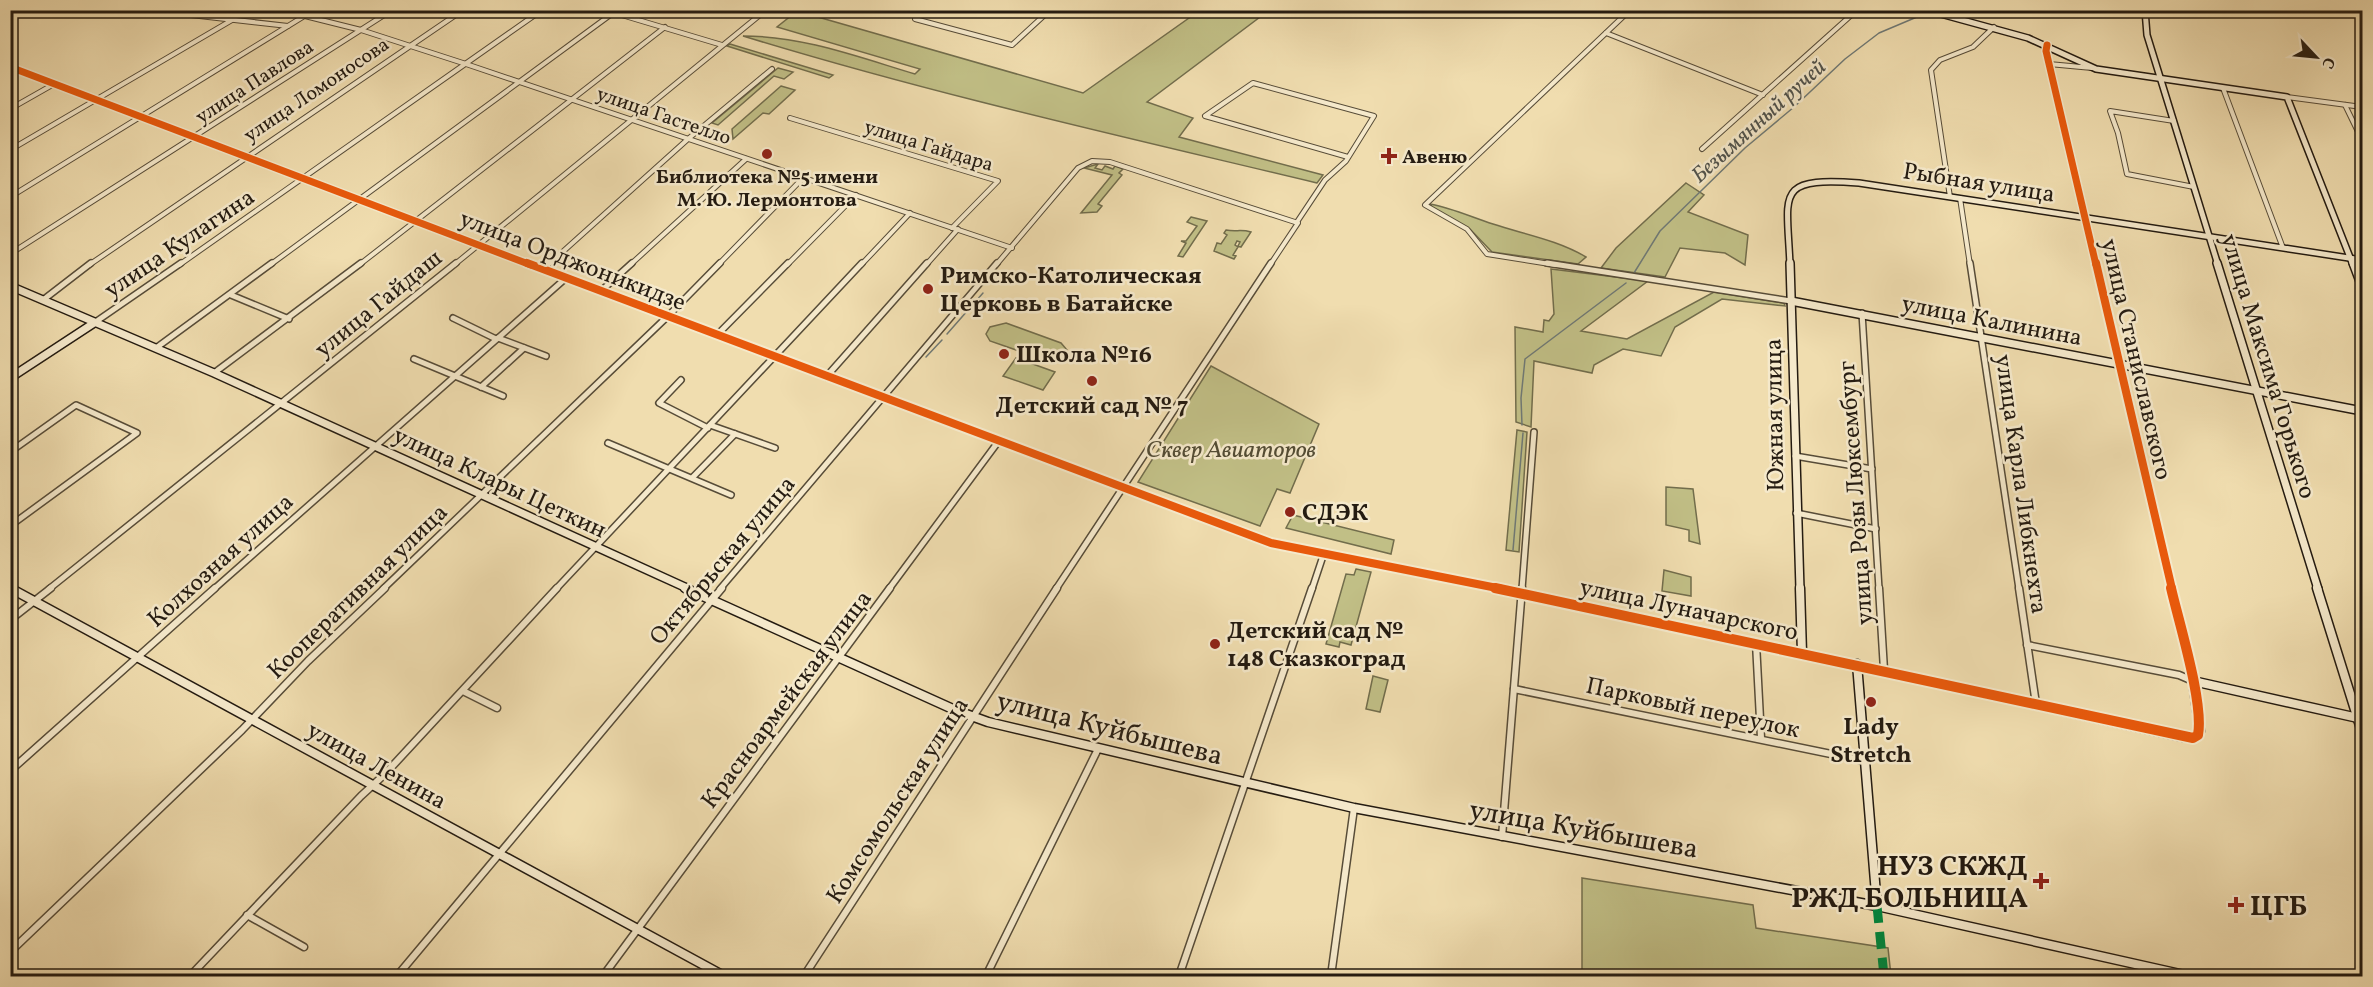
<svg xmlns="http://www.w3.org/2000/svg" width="2373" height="987" viewBox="0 0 2373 987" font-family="Vollkorn,serif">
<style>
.green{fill:#c1bf86;stroke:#726d4c;stroke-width:1.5}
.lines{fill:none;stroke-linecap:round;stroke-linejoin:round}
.stream{stroke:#6f7975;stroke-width:1.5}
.street-far2-casing{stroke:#574c38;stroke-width:6}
.street-far1-casing{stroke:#574c38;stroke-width:8}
.street-casing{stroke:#574c38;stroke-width:9}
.secondary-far2-casing{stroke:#241b11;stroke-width:8}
.secondary-far1-casing{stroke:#241b11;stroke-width:10}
.secondary-casing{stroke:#241b11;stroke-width:11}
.street-far2{stroke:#f5e9cb;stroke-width:4}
.street-far1{stroke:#f5e9cb;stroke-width:5}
.street{stroke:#f5e9cb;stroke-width:6}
.secondary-far2{stroke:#f5e9cb;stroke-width:5}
.secondary-far1{stroke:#f5e9cb;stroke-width:7}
.secondary{stroke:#f5e9cb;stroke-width:8}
.quiet{stroke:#00873e;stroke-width:9;stroke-dasharray:17 9;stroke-linecap:butt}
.cycleway-far2-casing{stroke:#f5e9cb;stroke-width:10}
.cycleway-far1-casing{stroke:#f5e9cb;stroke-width:12}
.cycleway-casing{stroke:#f5e9cb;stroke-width:14}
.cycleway-far2{stroke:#e8590c;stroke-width:7}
.cycleway-far1{stroke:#e8590c;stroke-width:8}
.cycleway{stroke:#e8590c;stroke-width:10}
.poi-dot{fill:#8f2418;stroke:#f5e9cb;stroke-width:2}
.labels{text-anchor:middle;stroke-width:5;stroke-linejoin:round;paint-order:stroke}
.far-street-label{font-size:20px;fill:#241b11;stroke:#f5e9cb}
.far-poi-label{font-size:20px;font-weight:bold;fill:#241b11;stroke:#f5e9cb;text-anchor:start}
.far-water-label{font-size:22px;font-style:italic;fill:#50524b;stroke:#f5e9cb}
.street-label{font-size:24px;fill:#241b11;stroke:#f5e9cb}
.poi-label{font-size:24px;font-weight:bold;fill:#241b11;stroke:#f5e9cb;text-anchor:start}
.park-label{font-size:24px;font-style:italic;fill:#534c34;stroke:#f5e9cb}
.near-street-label{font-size:28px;fill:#241b11;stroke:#f5e9cb}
.near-poi-label{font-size:28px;font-weight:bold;fill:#241b11;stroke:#f5e9cb;text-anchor:end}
</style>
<rect width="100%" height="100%" fill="#f0ddaf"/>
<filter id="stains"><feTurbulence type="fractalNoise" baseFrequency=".00333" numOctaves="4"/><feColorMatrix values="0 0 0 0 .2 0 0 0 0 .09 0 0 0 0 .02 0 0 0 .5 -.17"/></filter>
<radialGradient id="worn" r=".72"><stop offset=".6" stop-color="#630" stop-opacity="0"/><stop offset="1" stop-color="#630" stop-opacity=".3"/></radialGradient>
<g class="green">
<path d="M797 11 1083 93 1199 11H1268L1147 102 1193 118 1179 137 1323 175 1317 183C1125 137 932 94 743 36 803 36 858 57 915 74L920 69 777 27Z"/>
<polygon points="730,44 833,75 829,78 727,46"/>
<polygon points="778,68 793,72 784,79 774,76 718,125 712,123"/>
<polygon points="781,86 795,90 769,114 763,113 733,139 732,129"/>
<polygon points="1098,164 1095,168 1102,170 1105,166 1113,169 1115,166 1123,169 1119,173 1122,175 1098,204 1102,206 1097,212 1081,213 1112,175 1084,168"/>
<polygon points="1686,183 1704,195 1688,212 1748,235 1745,265 1725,253 1680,248 1665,277 1601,268 1616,248"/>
<path d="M1430 204C1452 208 1471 217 1493 224 1523 234 1558 240 1586 257L1578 264 1492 252 1470 229 1434 210Z"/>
<polygon points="1191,217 1207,221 1183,257 1178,256 1186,243 1181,241 1186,241 1197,226 1187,222"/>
<path d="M1226 230C1236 232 1241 229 1251 232L1241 247 1238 246 1240 242 1237 241 1235 245 1238 247 1233 255 1236 256 1234 259 1214 251 1217 243 1221 244 1227 235 1224 233Z"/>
<polygon points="1551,269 1648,281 1581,331 1627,339 1714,292 1784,303 1785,306 1722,299 1675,327 1661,356 1623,349 1594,365 1592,373 1534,361 1531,427 1516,422 1515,327 1543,332 1544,320 1549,321 1554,314"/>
<polygon points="1006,323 1061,343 1067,350 1062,358 1051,362 990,341 986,334 990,327"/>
<polygon points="1016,358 1055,372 1043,390 1003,376"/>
<polygon points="1211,366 1319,424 1290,493 1277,489 1260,526 1138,482"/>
<polygon points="1517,430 1527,432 1519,552 1506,550"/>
<polygon points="1666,487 1693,489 1700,544 1689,541 1689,530 1666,525"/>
<polygon points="1293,515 1394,540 1391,554 1286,528"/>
<polygon points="1356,569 1371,572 1351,645 1340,642 1339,647 1326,644 1346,574 1354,575"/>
<polygon points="1664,570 1691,577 1691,596 1662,591"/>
<polygon points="1373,676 1388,680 1380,712 1366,709"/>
<polygon points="1582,878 1753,905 1756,928 1888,948 1891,976 1582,976"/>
</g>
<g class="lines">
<g class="stream">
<polyline points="1634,273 1660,231 1745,148 1794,107 1845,59 1879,33 1924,14"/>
<polyline points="947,334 983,293"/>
<polyline points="926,357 942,340"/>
<polyline points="1522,425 1521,398 1525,359 1626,283"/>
<polyline points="1513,550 1523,433"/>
</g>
<defs>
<g id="street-far2">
<polyline points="147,10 288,26"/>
<polyline points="605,10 722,45"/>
<polyline points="305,16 361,30 466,64 1012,248"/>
<polyline points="915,19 1012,45 1050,10"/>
<polyline points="1606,33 1763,95"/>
<polyline points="2047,45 2046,51 2096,265"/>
<polyline points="2049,64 2092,68"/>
<polyline points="2223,88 2283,248"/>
<polyline points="2287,97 2362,107"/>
<polyline points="2345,105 2362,140"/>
<polyline points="10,109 54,84"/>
<polyline points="790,118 998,181 952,228"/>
<polyline points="2174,121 2110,111 2118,133 2127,174 2194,187"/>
<polyline points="1702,149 1857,10"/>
<polyline points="10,150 232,20"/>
<polyline points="10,197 314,10"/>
<polyline points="1950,197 1931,70 1940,60 1973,47 1994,27"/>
<polyline points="1960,198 1970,265"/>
<polyline points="1297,222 1325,180 1346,161 1374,116 1253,83 1205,116 1348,157"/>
<polyline points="10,254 392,10"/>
<polyline points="89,265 463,10"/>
<polyline points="179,265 542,10"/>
<polyline points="270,265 613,13"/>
<polyline points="359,265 665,27"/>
<polyline points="454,265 766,10"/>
<polyline points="548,265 688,139 772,69"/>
<polyline points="630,265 746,159"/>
<polyline points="718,265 803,178"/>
<polyline points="787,265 856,195"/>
<polyline points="861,265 910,213"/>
<polyline points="926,265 958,229"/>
<polyline points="996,265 1078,168 1092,161 1110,162 1298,223 1270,265"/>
<polyline points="1556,265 1487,254 1467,229 1425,205 1630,10"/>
</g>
<g id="street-far1">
<polyline points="1547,263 1791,301"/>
<polyline points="1970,263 2019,589"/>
<polyline points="2096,263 2172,589"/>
<polyline points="543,269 549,263"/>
<polyline points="601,291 632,263"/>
<polyline points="231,295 289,319"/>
<polyline points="43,300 91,263"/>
<polyline points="1862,313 1879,589"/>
<polyline points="453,318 496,339"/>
<polyline points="94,323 181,263"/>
<polyline points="717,335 788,263"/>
<polyline points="498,338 546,356"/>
<polyline points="156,348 272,263"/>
<polyline points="414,359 503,396"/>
<polyline points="214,373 361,263"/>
<polyline points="826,377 927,263"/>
<polyline points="681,380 659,403 708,428"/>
<polyline points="481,387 524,348"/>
<polyline points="710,425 775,448"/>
<polyline points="608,443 731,495"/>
<polyline points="10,452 76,405 137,433 10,526"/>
<polyline points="1795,456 1872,469"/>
<polyline points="693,477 735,434"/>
<polyline points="1796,513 1876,529"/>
<polyline points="49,589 456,263"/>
<polyline points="214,589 566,278"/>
<polyline points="383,589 667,317 720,263"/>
<polyline points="556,589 862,263"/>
<polyline points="720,589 997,263"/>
<polyline points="889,589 998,442"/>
<polyline points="1056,589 1271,263"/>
<polyline points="1312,589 1324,553"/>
<polyline points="1522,589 1534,432"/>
</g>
<g id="street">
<polyline points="1879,588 1884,670"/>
<polyline points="2019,588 2036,704"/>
<polyline points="2171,588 2193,681"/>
<polyline points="10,620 51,588"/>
<polyline points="1756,643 1761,738"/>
<polyline points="2027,645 2179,675 2193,681"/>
<polyline points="1514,689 1865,761"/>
<polyline points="463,691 497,708"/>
<polyline points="10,771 215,588"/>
<polyline points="1502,837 1522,588"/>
<polyline points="247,915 304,947"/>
<polyline points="10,952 242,730 308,661 385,588"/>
<polyline points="190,976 361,796 386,773 557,588"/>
<polyline points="397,976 722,588"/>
<polyline points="603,976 890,588"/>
<polyline points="804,976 1057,588"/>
<polyline points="986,976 1098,749"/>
<polyline points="1179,976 1312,588"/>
<polyline points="1331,976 1354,808"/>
</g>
<g id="secondary-far2">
<polyline points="1926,10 2028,38 2096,69 2287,97 2353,265"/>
<polyline points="2145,10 2147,35 2218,265"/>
<polyline points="10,67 531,265"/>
<path d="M1790 265C1787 192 1774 177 1859 183L2362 260"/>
</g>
<g id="secondary-far1">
<polyline points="527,263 1271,543 1502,589"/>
<polyline points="1790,263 1800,589"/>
<polyline points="2217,263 2318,589"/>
<polyline points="2353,263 2362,287"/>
<polyline points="10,286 214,373 689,589"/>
<polyline points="1791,301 2362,411"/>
<polyline points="10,378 94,323"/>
<polyline points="10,588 12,589"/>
</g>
<g id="secondary">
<polyline points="10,588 724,976"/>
<polyline points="685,588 955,710 988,722 1354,808 1877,906 2189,976"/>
<polyline points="1495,588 2184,737 2193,738 2200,731 2193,681 2358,718"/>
<polyline points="1800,588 1802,653"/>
<polyline points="2317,588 2362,732"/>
<polyline points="1857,664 1877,906"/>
</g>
</defs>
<use href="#street-far2" class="street-far2-casing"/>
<use href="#street-far1" class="street-far1-casing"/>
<use href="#street" class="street-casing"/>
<use href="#secondary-far2" class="secondary-far2-casing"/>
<use href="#secondary-far1" class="secondary-far1-casing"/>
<use href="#secondary" class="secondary-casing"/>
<use href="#street-far2" class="street-far2"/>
<use href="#street-far1" class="street-far1"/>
<use href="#street" class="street"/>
<use href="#secondary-far2" class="secondary-far2"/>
<use href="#secondary-far1" class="secondary-far1"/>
<use href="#secondary" class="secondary"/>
<polyline class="quiet" points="1877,906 1884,976"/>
<defs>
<g id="cycleway-far2">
<polyline points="2047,45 2046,51 2096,265"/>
<polyline points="10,67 531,265"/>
</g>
<g id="cycleway-far1">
<polyline points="527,263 1271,543 1502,589"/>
<polyline points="2096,263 2172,589"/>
</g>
<path id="cycleway" d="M1495 588 2193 738 2198 735C2204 703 2179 623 2171 588"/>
</defs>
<use href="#cycleway-far2" class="cycleway-far2-casing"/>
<use href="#cycleway-far1" class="cycleway-far1-casing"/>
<use href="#cycleway" class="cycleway-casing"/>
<use href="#cycleway-far2" class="cycleway-far2"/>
<use href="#cycleway-far1" class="cycleway-far1"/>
<use href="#cycleway" class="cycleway"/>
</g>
<g class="poi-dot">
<circle cx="767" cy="154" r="6"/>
<path d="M1386 147h6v6h6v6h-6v6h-6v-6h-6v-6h6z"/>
<circle cx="928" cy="289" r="6"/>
<circle cx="1004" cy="354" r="6"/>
<circle cx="1092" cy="381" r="6"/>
<circle cx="1290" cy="512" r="6"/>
<circle cx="1215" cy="644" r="6"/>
<circle cx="1871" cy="702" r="6"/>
<path d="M2038 872h6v6h6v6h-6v6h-6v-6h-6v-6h6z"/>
<path d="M2233 896h6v6h6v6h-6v6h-6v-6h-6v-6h6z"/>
</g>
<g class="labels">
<g class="far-street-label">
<text transform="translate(254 81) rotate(-33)" y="7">улица Павлова</text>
<text transform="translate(316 89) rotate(-34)" y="7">улица Ломоносова</text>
<text transform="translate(664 115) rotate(19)" y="7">улица Гастелло</text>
<text transform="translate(929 145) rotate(17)" y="7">улица Гайдара</text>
</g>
<g class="far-poi-label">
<text x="1402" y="163">Авеню</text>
<text x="767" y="183" text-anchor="middle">Библиотека №5 имени<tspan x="767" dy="23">М. Ю. Лермонтова</tspan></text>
</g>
<g class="far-water-label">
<text transform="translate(1758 120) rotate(-42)" y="8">Безымянный ручей</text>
</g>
<g class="street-label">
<text transform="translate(1979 182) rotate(9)" y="8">Рыбная улица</text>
<text transform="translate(179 243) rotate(-34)" y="8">улица Кулагина</text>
<text transform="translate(573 260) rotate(21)" y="8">улица Орджоникидзе</text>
<text transform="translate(378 303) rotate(-39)" y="8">улица Гайдаш</text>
<text transform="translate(1992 320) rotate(11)" y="8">улица Калинина</text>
<text transform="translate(2137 359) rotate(77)" y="8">улица Станиславского</text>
<text transform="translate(2269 366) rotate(73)" y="8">улица Максима Горького</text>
<text transform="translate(1774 415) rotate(-91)" y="8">Южная улица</text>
<text transform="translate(500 482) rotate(25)" y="8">улица Клары Цеткин</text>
<text transform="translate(2022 484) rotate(82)" y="8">улица Карла Либкнехта</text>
<text transform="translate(1855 493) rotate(-94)" y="8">улица Розы Люксембург</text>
<text transform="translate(220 560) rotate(-42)" y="8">Колхозная улица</text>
<text transform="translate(722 560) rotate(-50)" y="8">Октябрьская улица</text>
<text transform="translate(357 591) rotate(-44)" y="8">Кооперативная улица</text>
<text transform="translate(1689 609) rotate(12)" y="8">улица Луначарского</text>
<text transform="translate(786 699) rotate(-53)" y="8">Красноармейская улица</text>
<text transform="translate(1693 707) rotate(12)" y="8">Парковый переулок</text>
<text transform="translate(377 765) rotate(29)" y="8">улица Ленина</text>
<text transform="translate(897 800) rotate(-57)" y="8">Комсомольская улица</text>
</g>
<g class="poi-label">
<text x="940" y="283">Римско-Католическая<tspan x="940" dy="28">Церковь в Батайске</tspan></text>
<text x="1016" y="362">Школа №16</text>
<text x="1092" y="413" text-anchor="middle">Детский сад № 7</text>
<text x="1302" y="520">СДЭК</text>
<text x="1227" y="638">Детский сад №<tspan x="1227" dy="28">148 Сказкоград</tspan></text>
<text x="1871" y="734" text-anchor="middle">Lady<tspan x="1871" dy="28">Stretch</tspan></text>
</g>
<g class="park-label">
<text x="1231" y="457">Сквер Авиаторов</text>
</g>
<g class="near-street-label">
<text transform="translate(1110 727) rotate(14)" y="10">улица Куйбышева</text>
<text transform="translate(1584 828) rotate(10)" y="10">улица Куйбышева</text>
</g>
<g class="near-poi-label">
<text x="2028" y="875">НУЗ СКЖД<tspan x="2028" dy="32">РЖД БОЛЬНИЦА</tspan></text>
<text x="2250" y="915" text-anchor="start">ЦГБ</text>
</g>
</g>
<rect width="2373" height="987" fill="none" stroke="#f0ddaf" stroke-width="36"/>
<rect x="12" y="12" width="2349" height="963" fill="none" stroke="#241b11" stroke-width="3"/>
<rect x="18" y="18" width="2337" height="951" fill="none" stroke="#241b11" stroke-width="1.5"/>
<g transform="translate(2316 57) rotate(116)" stroke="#f5e9cb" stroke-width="4.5" paint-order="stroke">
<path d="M0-4.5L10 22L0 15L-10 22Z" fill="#241b11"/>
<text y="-9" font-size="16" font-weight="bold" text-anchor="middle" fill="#241b11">С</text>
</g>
<rect width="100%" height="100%" filter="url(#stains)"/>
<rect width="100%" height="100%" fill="url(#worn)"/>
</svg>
